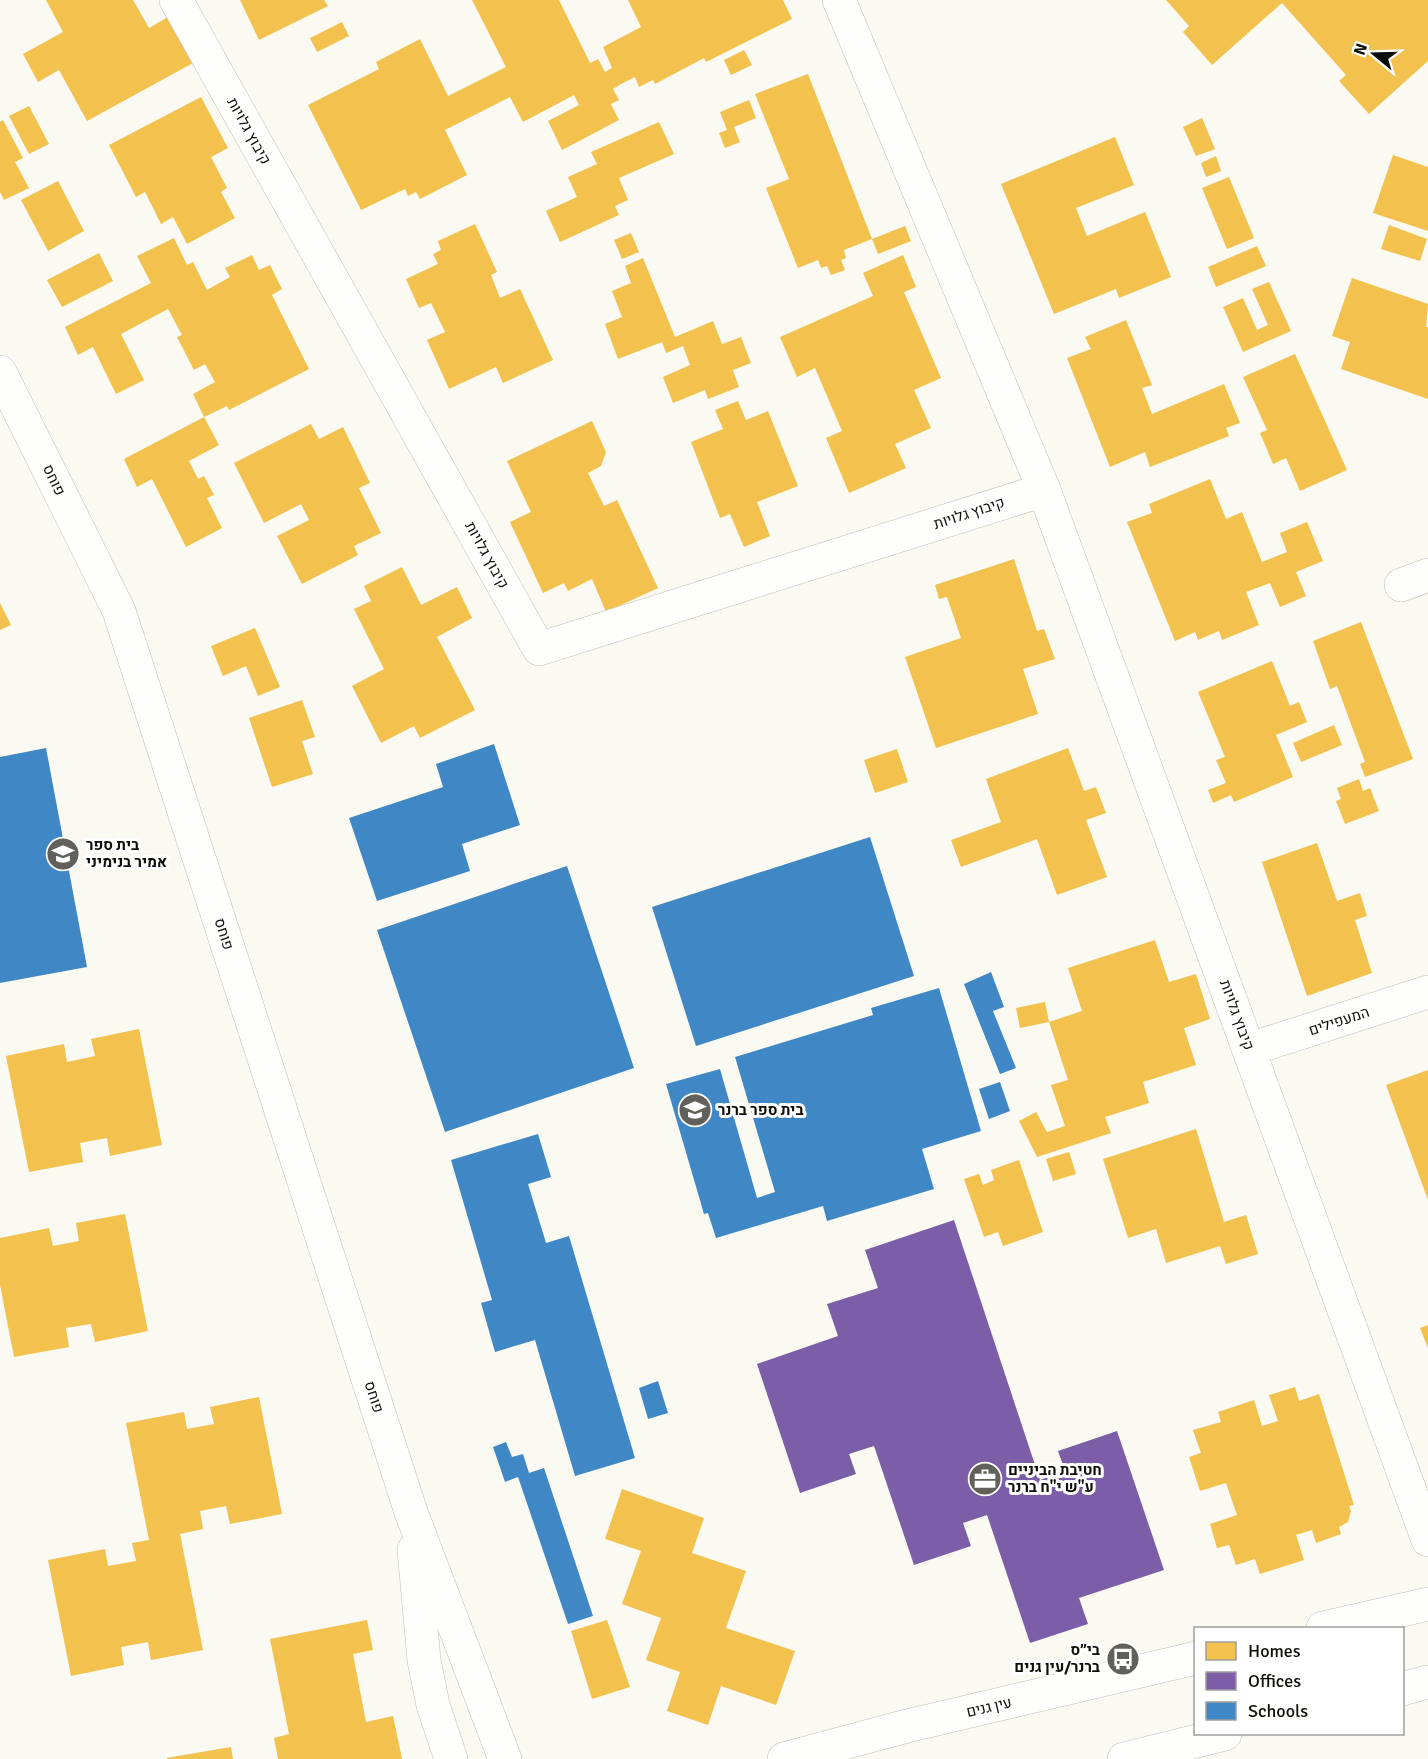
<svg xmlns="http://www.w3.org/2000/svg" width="1428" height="1759" viewBox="0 0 1428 1759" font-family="Signika,Heebo,sans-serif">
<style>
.homes{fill:#f2c14e}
.offices{fill:#7b5ea7}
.schools{fill:#3f88c5}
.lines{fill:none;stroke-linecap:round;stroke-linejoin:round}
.street-casing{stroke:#bfbeb8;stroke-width:34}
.secondary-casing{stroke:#bfbeb8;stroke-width:34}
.street{stroke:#fefefd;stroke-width:33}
.secondary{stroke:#fefefd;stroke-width:33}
.labels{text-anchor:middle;stroke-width:6;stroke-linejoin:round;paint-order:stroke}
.street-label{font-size:15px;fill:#0f0d08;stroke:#fff}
.poi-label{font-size:15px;font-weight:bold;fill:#0f0d08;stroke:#fff;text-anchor:start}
</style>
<rect width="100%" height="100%" fill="#faf9f2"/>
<g class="homes">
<polygon points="46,0 133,0 149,28 168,17 193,63 87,121 59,70 38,82 23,54 63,32"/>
<polygon points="240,0 324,0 328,6 259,40"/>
<polygon points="472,0 559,0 590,63 598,59 605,72 612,68 603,47 641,27 628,0 783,0 792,19 706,62 704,58 655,84 653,80 639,87 635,77 621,84 613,89 619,100 611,104 619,120 562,150 548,121 579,105 574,95 523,122 510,97 445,130 467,175 420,199 416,192 408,196 405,189 361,210 308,105 379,69 376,62 420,39 448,96 506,67"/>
<polygon points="1166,0 1428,0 1428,61 1369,114 1339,81 1346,75 1282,3 1212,65 1183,32 1189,26"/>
<polygon points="342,22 349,36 317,52 310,38"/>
<polygon points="744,50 752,65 731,75 724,60"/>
<polygon points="808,74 872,239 844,250 846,258 841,260 845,270 831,275 827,266 821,268 818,260 798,268 766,188 789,179 755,94"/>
<polygon points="201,97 228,148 211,157 227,188 221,192 235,218 187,244 173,217 161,224 145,192 136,197 109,145"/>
<polygon points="749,100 756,118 734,127 740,142 725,148 719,133 727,130 720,112"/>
<polygon points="29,106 49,144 29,154 9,116"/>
<polygon points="1202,118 1215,149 1196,156 1183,127"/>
<polygon points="3,120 23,158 15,162 29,188 4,200 0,192 0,122"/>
<polygon points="659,122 674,154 619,178 628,200 615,206 619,215 560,242 546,211 577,197 568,177 597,164 591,152"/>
<polygon points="1115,137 1134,185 1076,208 1087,236 1145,212 1171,277 1119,298 1116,289 1054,314 1001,184"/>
<polygon points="1393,155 1428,167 1428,231 1373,213"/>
<polygon points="1216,156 1221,171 1206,177 1201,163"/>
<polygon points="1229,177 1254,238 1227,249 1202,188"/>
<polygon points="58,181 84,231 48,251 21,200"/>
<polygon points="475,224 497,272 491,275 500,298 520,289 553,360 503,383 496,367 449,389 427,340 445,332 431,303 419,308 406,279 438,264 433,254 441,250 438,241"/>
<polygon points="1389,225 1427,239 1420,261 1381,249"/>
<polygon points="905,226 911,241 878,254 872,239"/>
<polygon points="631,233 639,252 622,259 614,240"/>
<polygon points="174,238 187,265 193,262 207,290 230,277 225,268 252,255 259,270 270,265 282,289 272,295 309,369 229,410 227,406 204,417 219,445 189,461 198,479 204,476 214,495 207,498 222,528 186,547 152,479 137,487 124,459 204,417 193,394 215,382 205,364 194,370 177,337 182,335 168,309 121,334 144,380 116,394 93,347 78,355 65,327 151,283 137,256"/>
<polygon points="1257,246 1266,266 1216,287 1208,267"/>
<polygon points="99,253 113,281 62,307 47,280"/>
<polygon points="903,255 916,287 904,292 941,378 914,390 931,428 895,444 906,468 849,493 826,438 842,431 815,368 797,377 780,337 873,296 863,273"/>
<polygon points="643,258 675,337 713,321 722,344 741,337 751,363 733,370 739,387 708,399 705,390 673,403 663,377 690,365 683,346 666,353 662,342 618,359 605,324 622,317 612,291 631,283 625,266"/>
<polygon points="1352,278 1428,304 1426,327 1428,327 1428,399 1341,369 1350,342 1332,336"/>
<polygon points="1269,282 1291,331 1243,352 1223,307 1243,298 1257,330 1268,325 1252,289"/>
<polygon points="1126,320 1152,385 1142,388 1152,414 1224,384 1240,423 1226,428 1229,436 1150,467 1145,452 1110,467 1067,358 1091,349 1085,337"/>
<polygon points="1295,354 1347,470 1300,491 1286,458 1273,464 1260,433 1267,430 1243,377"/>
<polygon points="738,401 746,420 768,411 798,486 757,502 770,536 744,547 730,514 720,518 691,442 723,429 715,410"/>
<polygon points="592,421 606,452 601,466 588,473 604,506 617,500 658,588 606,612 592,579 568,591 564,583 543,593 510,522 531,512 507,461"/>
<polygon points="311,424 319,439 343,427 370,483 359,488 381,533 354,546 358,555 302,584 277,536 309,520 301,504 264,523 234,463"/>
<polygon points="1210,479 1226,519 1242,512 1262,562 1287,552 1280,533 1307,522 1323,561 1296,572 1306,596 1280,607 1270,583 1246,592 1259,625 1222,640 1219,631 1198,640 1195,632 1175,641 1127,522 1152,513 1149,504"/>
<polygon points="1014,559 1037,631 1044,629 1055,659 1023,669 1038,714 936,748 905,657 961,638 947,597 939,599 935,585"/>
<polygon points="402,567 421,605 457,587 472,618 437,637 475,710 420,738 414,726 381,743 352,686 384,669 354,609 371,601 364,586"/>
<polygon points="0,603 11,625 0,630"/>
<polygon points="1361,622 1413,759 1365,777 1360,764 1365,762 1337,686 1330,689 1313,641"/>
<polygon points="255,628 280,687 258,696 246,666 223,676 211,646"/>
<polygon points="1272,661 1290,706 1299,702 1307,722 1276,735 1293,777 1234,802 1231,795 1213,803 1208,790 1226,783 1216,760 1225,757 1198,692"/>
<polygon points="302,700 315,737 302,741 313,774 272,787 249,718"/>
<polygon points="1334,725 1342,745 1301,762 1293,743"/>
<polygon points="1068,748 1084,791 1096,787 1106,813 1086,820 1107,877 1057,895 1037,839 961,867 951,840 1001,822 986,779"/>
<polygon points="897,749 908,782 875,793 864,760"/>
<polygon points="1359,779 1363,791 1370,788 1379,811 1345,824 1336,801 1341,799 1337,788"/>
<polygon points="1317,843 1337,901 1360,893 1367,916 1355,920 1372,973 1307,996 1262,862"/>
<polygon points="1155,940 1169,982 1196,974 1210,1019 1184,1028 1196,1065 1143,1082 1149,1103 1105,1117 1111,1133 1037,1157 1019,1121 1036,1112 1047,1132 1065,1126 1051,1085 1068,1080 1049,1022 1082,1011 1068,968"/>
<polygon points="1045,1002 1049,1022 1020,1028 1016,1008"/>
<polygon points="139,1029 162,1145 110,1156 107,1138 80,1143 83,1162 29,1172 6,1056 64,1044 67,1062 95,1056 91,1039"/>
<polygon points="1428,1070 1428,1200 1386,1085"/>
<polygon points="1196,1129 1224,1222 1246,1215 1258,1254 1226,1264 1220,1246 1166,1263 1156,1229 1128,1238 1103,1159"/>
<polygon points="1069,1152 1076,1174 1053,1181 1046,1159"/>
<polygon points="1019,1160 1043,1232 1003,1246 998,1232 984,1237 964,1179 979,1174 983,1185 994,1180 991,1170"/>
<polygon points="125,1214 148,1331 95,1342 91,1324 66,1328 69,1347 14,1357 0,1285 0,1238 49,1228 53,1246 79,1241 76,1223"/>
<polygon points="1428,1325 1428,1348 1420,1328"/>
<polygon points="1295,1387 1299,1401 1319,1394 1354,1505 1349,1506 1351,1511 1348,1522 1339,1527 1341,1534 1316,1543 1312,1530 1296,1535 1304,1560 1260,1574 1255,1559 1236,1565 1229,1545 1217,1548 1210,1524 1237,1515 1226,1483 1200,1491 1189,1457 1201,1453 1193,1430 1221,1422 1218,1412 1254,1400 1262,1426 1278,1421 1269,1395"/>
<polygon points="259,1397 282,1514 230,1524 226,1506 200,1511 203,1529 180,1534 203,1650 151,1660 148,1642 121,1647 124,1665 71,1676 48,1560 105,1549 108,1566 136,1561 132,1543 149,1540 126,1423 184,1412 187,1429 214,1424 210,1407"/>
<polygon points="622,1489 704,1518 692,1553 746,1571 726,1628 795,1651 776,1705 721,1686 708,1725 667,1711 680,1672 646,1660 661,1618 622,1604 641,1551 605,1539"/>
<polygon points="367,1620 373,1650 353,1654 366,1722 393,1716 402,1759 278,1759 274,1738 289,1734 270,1639"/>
<polygon points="607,1620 630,1687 592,1699 571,1631"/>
<polygon points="231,1747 233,1759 167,1759 166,1758"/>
</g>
<polygon class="offices" points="954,1220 1040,1480 1065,1471 1058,1451 1117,1431 1164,1570 1079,1598 1088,1624 1030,1643 987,1515 963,1523 971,1546 914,1565 874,1446 849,1454 856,1474 800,1493 757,1364 838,1336 827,1304 878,1288 865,1250"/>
<g class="schools">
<polygon points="494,744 520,825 462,844 470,871 377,901 349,818 443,787 436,764"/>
<polygon points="46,748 87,967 0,983 0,757"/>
<polygon points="870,837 914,976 696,1046 652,907"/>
<polygon points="567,866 634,1068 445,1132 377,930"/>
<polygon points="991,972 1004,1007 993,1011 1016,1068 1000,1074 964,984"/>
<polygon points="939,988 981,1131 922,1149 934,1189 827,1221 823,1206 716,1238 708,1213 704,1214 666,1084 720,1069 757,1198 775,1192 735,1057 873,1015 871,1008"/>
<polygon points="1000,1082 1010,1111 989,1119 979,1089"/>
<polygon points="538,1134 551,1177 528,1184 546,1243 569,1236 635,1458 575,1476 535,1340 495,1352 481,1303 492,1300 451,1160"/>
<polygon points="658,1381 668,1413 648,1419 639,1388"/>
<polygon points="506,1442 512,1457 523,1454 529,1473 544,1468 593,1616 568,1624 518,1477 505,1482 493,1447"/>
</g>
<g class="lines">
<defs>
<g id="street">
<polyline points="176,0 539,649 1044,490"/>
<polyline points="839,0 1044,490 1428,1540"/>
<polyline points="0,372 119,611 411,1512 505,1759"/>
<polyline points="1401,585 1428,575"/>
<polyline points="1250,1049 1428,992"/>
<polyline points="414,1550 424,1660 433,1705 451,1759"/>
</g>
<g id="secondary">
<polyline points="1323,1628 1428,1604"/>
<polyline points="1402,1689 1428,1682"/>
<polyline points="784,1759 907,1726 1196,1658"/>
<polyline points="1124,1759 1225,1734"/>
</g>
</defs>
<use href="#street" class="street-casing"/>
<use href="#secondary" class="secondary-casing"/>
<use href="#street" class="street"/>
<use href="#secondary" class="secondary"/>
</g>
<defs>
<symbol id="school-disc" viewBox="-11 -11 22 22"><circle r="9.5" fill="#61605a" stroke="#fff"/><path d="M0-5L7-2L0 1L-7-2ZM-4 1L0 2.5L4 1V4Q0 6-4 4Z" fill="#fff"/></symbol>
<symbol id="office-disc" viewBox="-11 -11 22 22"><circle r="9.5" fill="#61605a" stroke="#fff"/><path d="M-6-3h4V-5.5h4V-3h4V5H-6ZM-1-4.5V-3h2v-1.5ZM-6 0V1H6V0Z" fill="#fff"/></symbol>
<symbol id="bus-disc" viewBox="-11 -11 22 22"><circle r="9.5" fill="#61605a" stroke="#fff"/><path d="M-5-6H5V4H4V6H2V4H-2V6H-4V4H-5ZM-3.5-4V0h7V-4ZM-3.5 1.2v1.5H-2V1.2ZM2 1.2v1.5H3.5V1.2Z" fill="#fff"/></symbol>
</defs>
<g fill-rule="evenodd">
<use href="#school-disc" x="44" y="835" width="38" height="38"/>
<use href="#school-disc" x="676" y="1091" width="38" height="38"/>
<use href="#office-disc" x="966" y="1460" width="38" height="38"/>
<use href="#bus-disc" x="1104" y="1640" width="38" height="38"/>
</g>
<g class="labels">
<g class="street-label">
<text transform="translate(249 131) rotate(61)" y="5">קיבוץ גלויות</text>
<text transform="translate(54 480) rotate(64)" y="5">פוחס</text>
<text transform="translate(969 513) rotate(-18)" y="5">קיבוץ גלויות</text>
<text transform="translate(487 555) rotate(61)" y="5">קיבוץ גלויות</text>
<text transform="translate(224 934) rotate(72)" y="5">פוחס</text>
<text transform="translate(1237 1015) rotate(70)" y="5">קיבוץ גלויות</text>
<text transform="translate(1339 1021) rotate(-18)" y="5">המעפילים</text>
<text transform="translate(374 1397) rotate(72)" y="5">פוחס</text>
<text transform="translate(989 1707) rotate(-13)" y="5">עין גנים</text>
</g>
<g class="poi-label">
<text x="86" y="850">בית ספר<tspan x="86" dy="17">אמיר בנימיני</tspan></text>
<text x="718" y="1115">בית ספר ברנר</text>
<text x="1008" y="1475">חטיבת הביניים<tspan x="1008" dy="17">ע"ש י"ח ברנר</tspan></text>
<text x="1100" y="1655" text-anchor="end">בי״ס<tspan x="1100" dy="17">ברנר/עין גנים</tspan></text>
</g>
</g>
<rect x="1194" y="1627" width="210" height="108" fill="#ffffff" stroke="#9f9e9c" stroke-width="1.5"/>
<rect x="1206" y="1642" width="30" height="18" fill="#f2c14e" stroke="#9f9e9c" stroke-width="1.5"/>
<text x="1248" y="1657" font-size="18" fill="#0f0d08">Homes</text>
<rect x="1206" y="1672" width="30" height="18" fill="#7b5ea7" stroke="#9f9e9c" stroke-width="1.5"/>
<text x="1248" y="1687" font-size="18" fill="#0f0d08">Offices</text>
<rect x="1206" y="1702" width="30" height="18" fill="#3f88c5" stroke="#9f9e9c" stroke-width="1.5"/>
<text x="1248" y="1717" font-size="18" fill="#0f0d08">Schools</text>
<g transform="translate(1374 54) rotate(289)" stroke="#ffffff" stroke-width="4.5" paint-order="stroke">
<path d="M0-4.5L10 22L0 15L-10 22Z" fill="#0f0d08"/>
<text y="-9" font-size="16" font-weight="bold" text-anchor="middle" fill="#0f0d08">N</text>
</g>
</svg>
